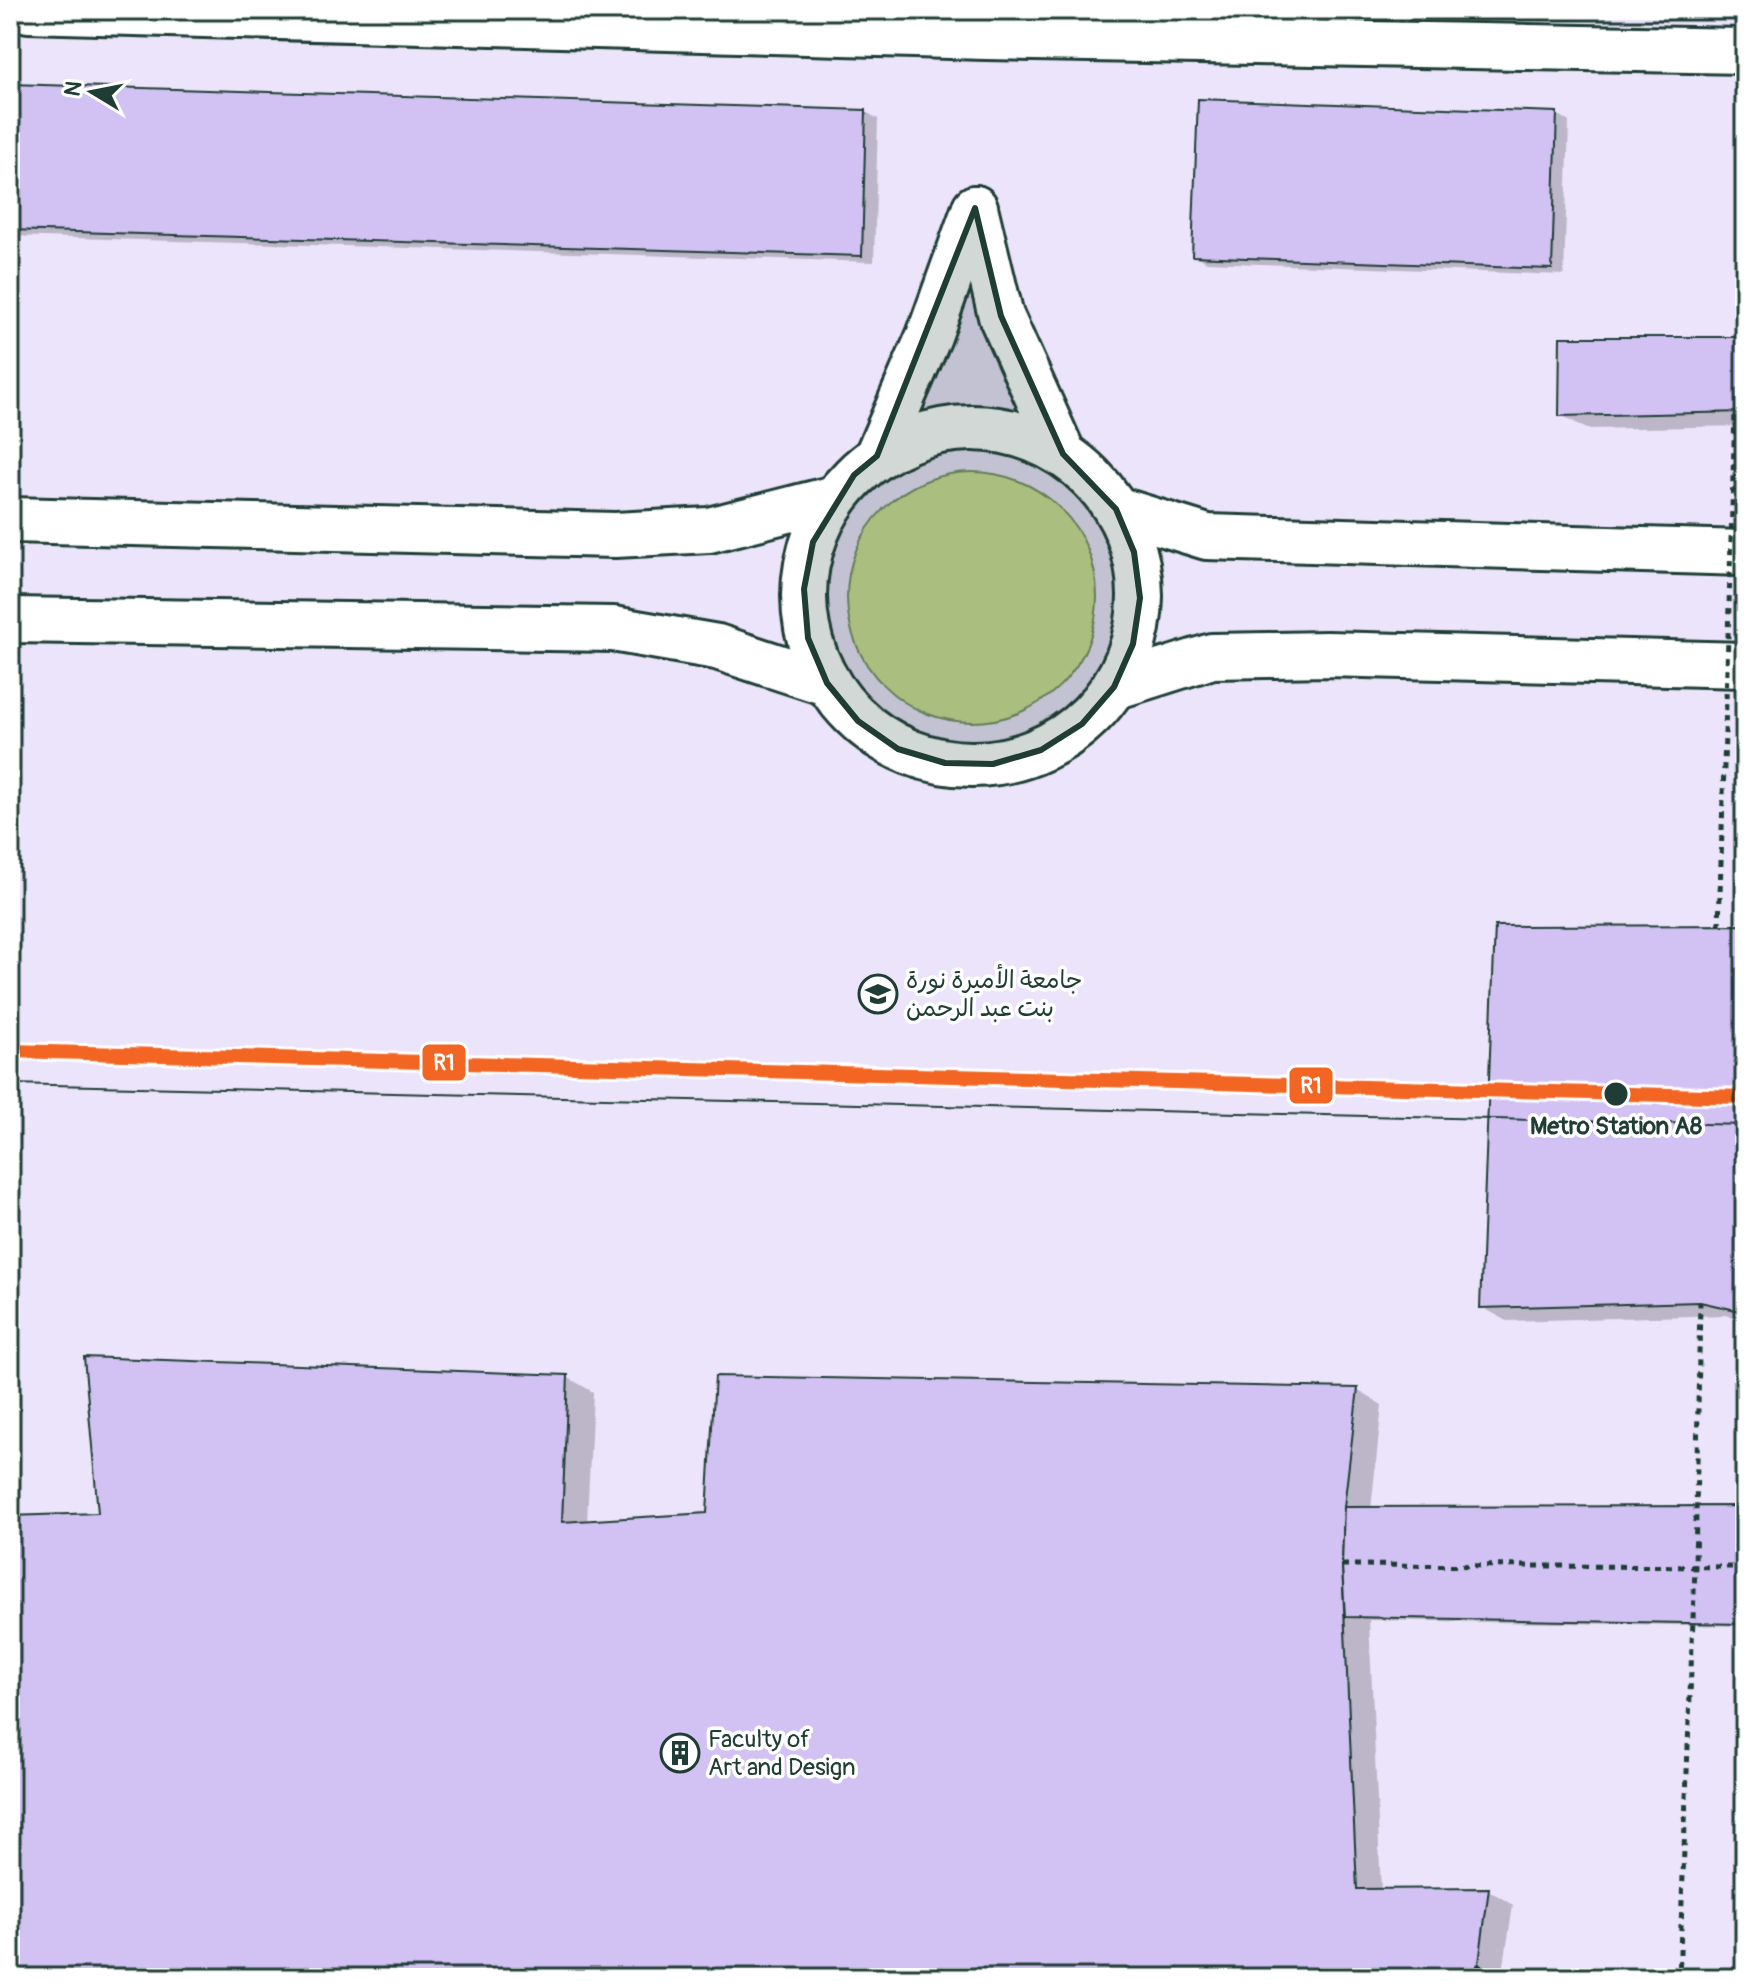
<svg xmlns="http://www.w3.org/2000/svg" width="1755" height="1988" viewBox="0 0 1755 1988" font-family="Pangolin,'Playpen Sans Arabic',sans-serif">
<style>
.built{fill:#ebe4fa}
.green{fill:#cedf93;stroke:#768e64;stroke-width:2}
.shadow{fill:#0003}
.building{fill:#d2c2f3;stroke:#1f3d34;stroke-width:2}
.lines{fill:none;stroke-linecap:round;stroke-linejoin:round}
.minor-casing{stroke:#1f3d34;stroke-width:50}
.path{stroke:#1f3d34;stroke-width:5;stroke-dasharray:6 6;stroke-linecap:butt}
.minor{stroke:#fff;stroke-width:44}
.tram{stroke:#1f3d34;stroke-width:2}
.path-bridge{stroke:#1f3d34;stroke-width:5;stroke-dasharray:6 6;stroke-linecap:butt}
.rail-1-casing{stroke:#fff;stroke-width:20}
.rail-1{stroke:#f26522;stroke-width:14}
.marked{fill:#1f3d34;fill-opacity:0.2;stroke:#1f3d34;stroke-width:6;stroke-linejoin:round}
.stop-dot{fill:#1f3d34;stroke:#fff;stroke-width:3}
.labels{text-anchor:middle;stroke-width:7;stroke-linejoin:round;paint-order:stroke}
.poi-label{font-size:24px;fill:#1f3d34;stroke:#fff;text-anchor:start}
.stop-label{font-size:24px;font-weight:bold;fill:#1f3d34;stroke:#fff}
.line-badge{stroke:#fff;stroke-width:3}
.badge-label{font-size:22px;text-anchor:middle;font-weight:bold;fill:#fff}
</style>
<rect width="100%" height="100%" fill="#f6f3fd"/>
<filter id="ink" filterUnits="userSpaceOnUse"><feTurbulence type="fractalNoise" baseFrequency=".0125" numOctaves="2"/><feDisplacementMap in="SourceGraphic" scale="16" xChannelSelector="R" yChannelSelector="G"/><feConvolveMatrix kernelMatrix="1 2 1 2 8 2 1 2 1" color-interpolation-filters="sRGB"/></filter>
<g filter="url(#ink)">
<rect class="built" x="10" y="10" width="1735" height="1968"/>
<circle class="green" cx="972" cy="597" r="125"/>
<g class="shadow">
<polygon points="10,86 866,112 878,119 874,262 10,236"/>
<polygon points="1557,114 1569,122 1564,275 1207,262 1194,255"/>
<polygon points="1745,339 1745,426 1587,429 1561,415"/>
<polygon points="1745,927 1745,1320 1727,1315 1507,1321 1482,1307"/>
<polygon points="567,1377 593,1392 587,1522 709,1515 1357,1390 1382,1405 1371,1509 1745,1508 1745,1626 1369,1620 1381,1891 1488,1890 1513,1905 1502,1978 10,1978 10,1518 100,1515"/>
</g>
<g class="building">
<polygon points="10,84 866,110 862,256 10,230"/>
<polygon points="1198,99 1557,112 1552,269 1192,256"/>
<polygon points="1560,337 1745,337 1745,412 1559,416"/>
<polygon points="1745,925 1745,1312 1700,1302 1480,1308 1495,926"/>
<polygon points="84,1357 568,1375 562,1522 707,1513 715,1376 1358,1388 1344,1507 1342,1565 1357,1889 1489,1888 1477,1978 10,1978 10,1516 98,1513"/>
<polygon points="1745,1506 1745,1624 1345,1617 1342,1565 1344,1507"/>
</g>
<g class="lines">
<defs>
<g id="minor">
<polyline points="28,10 986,37 1745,51"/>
<polyline points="975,208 1001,316 1063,454"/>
<circle cx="972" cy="596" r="168"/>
<polyline points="877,456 929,336 975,208"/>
<polyline points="1116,509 1207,537 1745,553"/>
<polyline points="10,520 615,535 709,530 835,498"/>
<polyline points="10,620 613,629 717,647 827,683"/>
<polyline points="1114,687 1212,656 1327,654 1745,665"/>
</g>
</defs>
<use href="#minor" class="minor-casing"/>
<g class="path">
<polyline points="1342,1565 1745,1567"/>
<polyline points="1476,1966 1532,1978"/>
<polyline points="1679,1978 1695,1567 1700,1302"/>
</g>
<use href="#minor" class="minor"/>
<polyline class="tram" points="10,1084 1745,1125"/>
<polyline class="path-bridge" points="1719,926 1735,412"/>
<defs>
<polyline id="rail-1" points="10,1051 1745,1097"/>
</defs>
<use href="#rail-1" class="rail-1-casing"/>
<use href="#rail-1" class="rail-1"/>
</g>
</g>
<path class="marked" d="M975 208 1001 316 1063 454 1116 509 1134 552 1140 598 1133 644 1114 687 1082 724 1041 750 993 764 945 763 898 749 858 721 827 683 808 638 804 589 813 542 854 475 877 456Z"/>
<defs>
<symbol id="university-ring" viewBox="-11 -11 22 22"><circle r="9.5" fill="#fff" stroke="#1f3d34" stroke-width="1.5"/><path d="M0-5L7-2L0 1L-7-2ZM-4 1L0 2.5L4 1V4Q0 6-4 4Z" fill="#1f3d34"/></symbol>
<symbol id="building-ring" viewBox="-11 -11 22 22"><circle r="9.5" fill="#fff" stroke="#1f3d34" stroke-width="1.5"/><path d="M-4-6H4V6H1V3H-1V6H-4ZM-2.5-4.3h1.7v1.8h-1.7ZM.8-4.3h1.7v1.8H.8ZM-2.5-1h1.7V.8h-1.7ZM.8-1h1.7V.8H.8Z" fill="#1f3d34"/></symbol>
</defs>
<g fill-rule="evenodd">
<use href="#university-ring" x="856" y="972" width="44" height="44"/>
<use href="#building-ring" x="658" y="1731" width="44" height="44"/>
</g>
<circle class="stop-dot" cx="1616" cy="1094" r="13"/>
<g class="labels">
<g class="poi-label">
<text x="906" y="988">جامعة الأميرة نورة<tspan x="906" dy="28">بنت عبد الرحمن</tspan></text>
<text x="708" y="1747">Faculty of<tspan x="708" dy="28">Art and Design</tspan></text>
</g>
<g class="stop-label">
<text x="1616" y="1134">Metro Station A8</text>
</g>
</g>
<g class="line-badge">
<rect x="421" y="1043" width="46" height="39" rx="8" fill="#f26522"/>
<rect x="1288" y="1066" width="46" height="39" rx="8" fill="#f26522"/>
</g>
<g class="badge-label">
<text x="444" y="1070">R1</text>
<text x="1311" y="1093">R1</text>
</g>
<rect width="1755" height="1988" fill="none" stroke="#fff" stroke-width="40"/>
<rect x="20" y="20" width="1715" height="1948" fill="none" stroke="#1f3d34" stroke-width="3" filter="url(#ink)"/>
<g transform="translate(92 92) rotate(280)" stroke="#ffffff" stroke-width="6" paint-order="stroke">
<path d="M0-6L14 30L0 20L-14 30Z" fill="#1f3d34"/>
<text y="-12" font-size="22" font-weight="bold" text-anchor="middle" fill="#1f3d34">N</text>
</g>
</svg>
